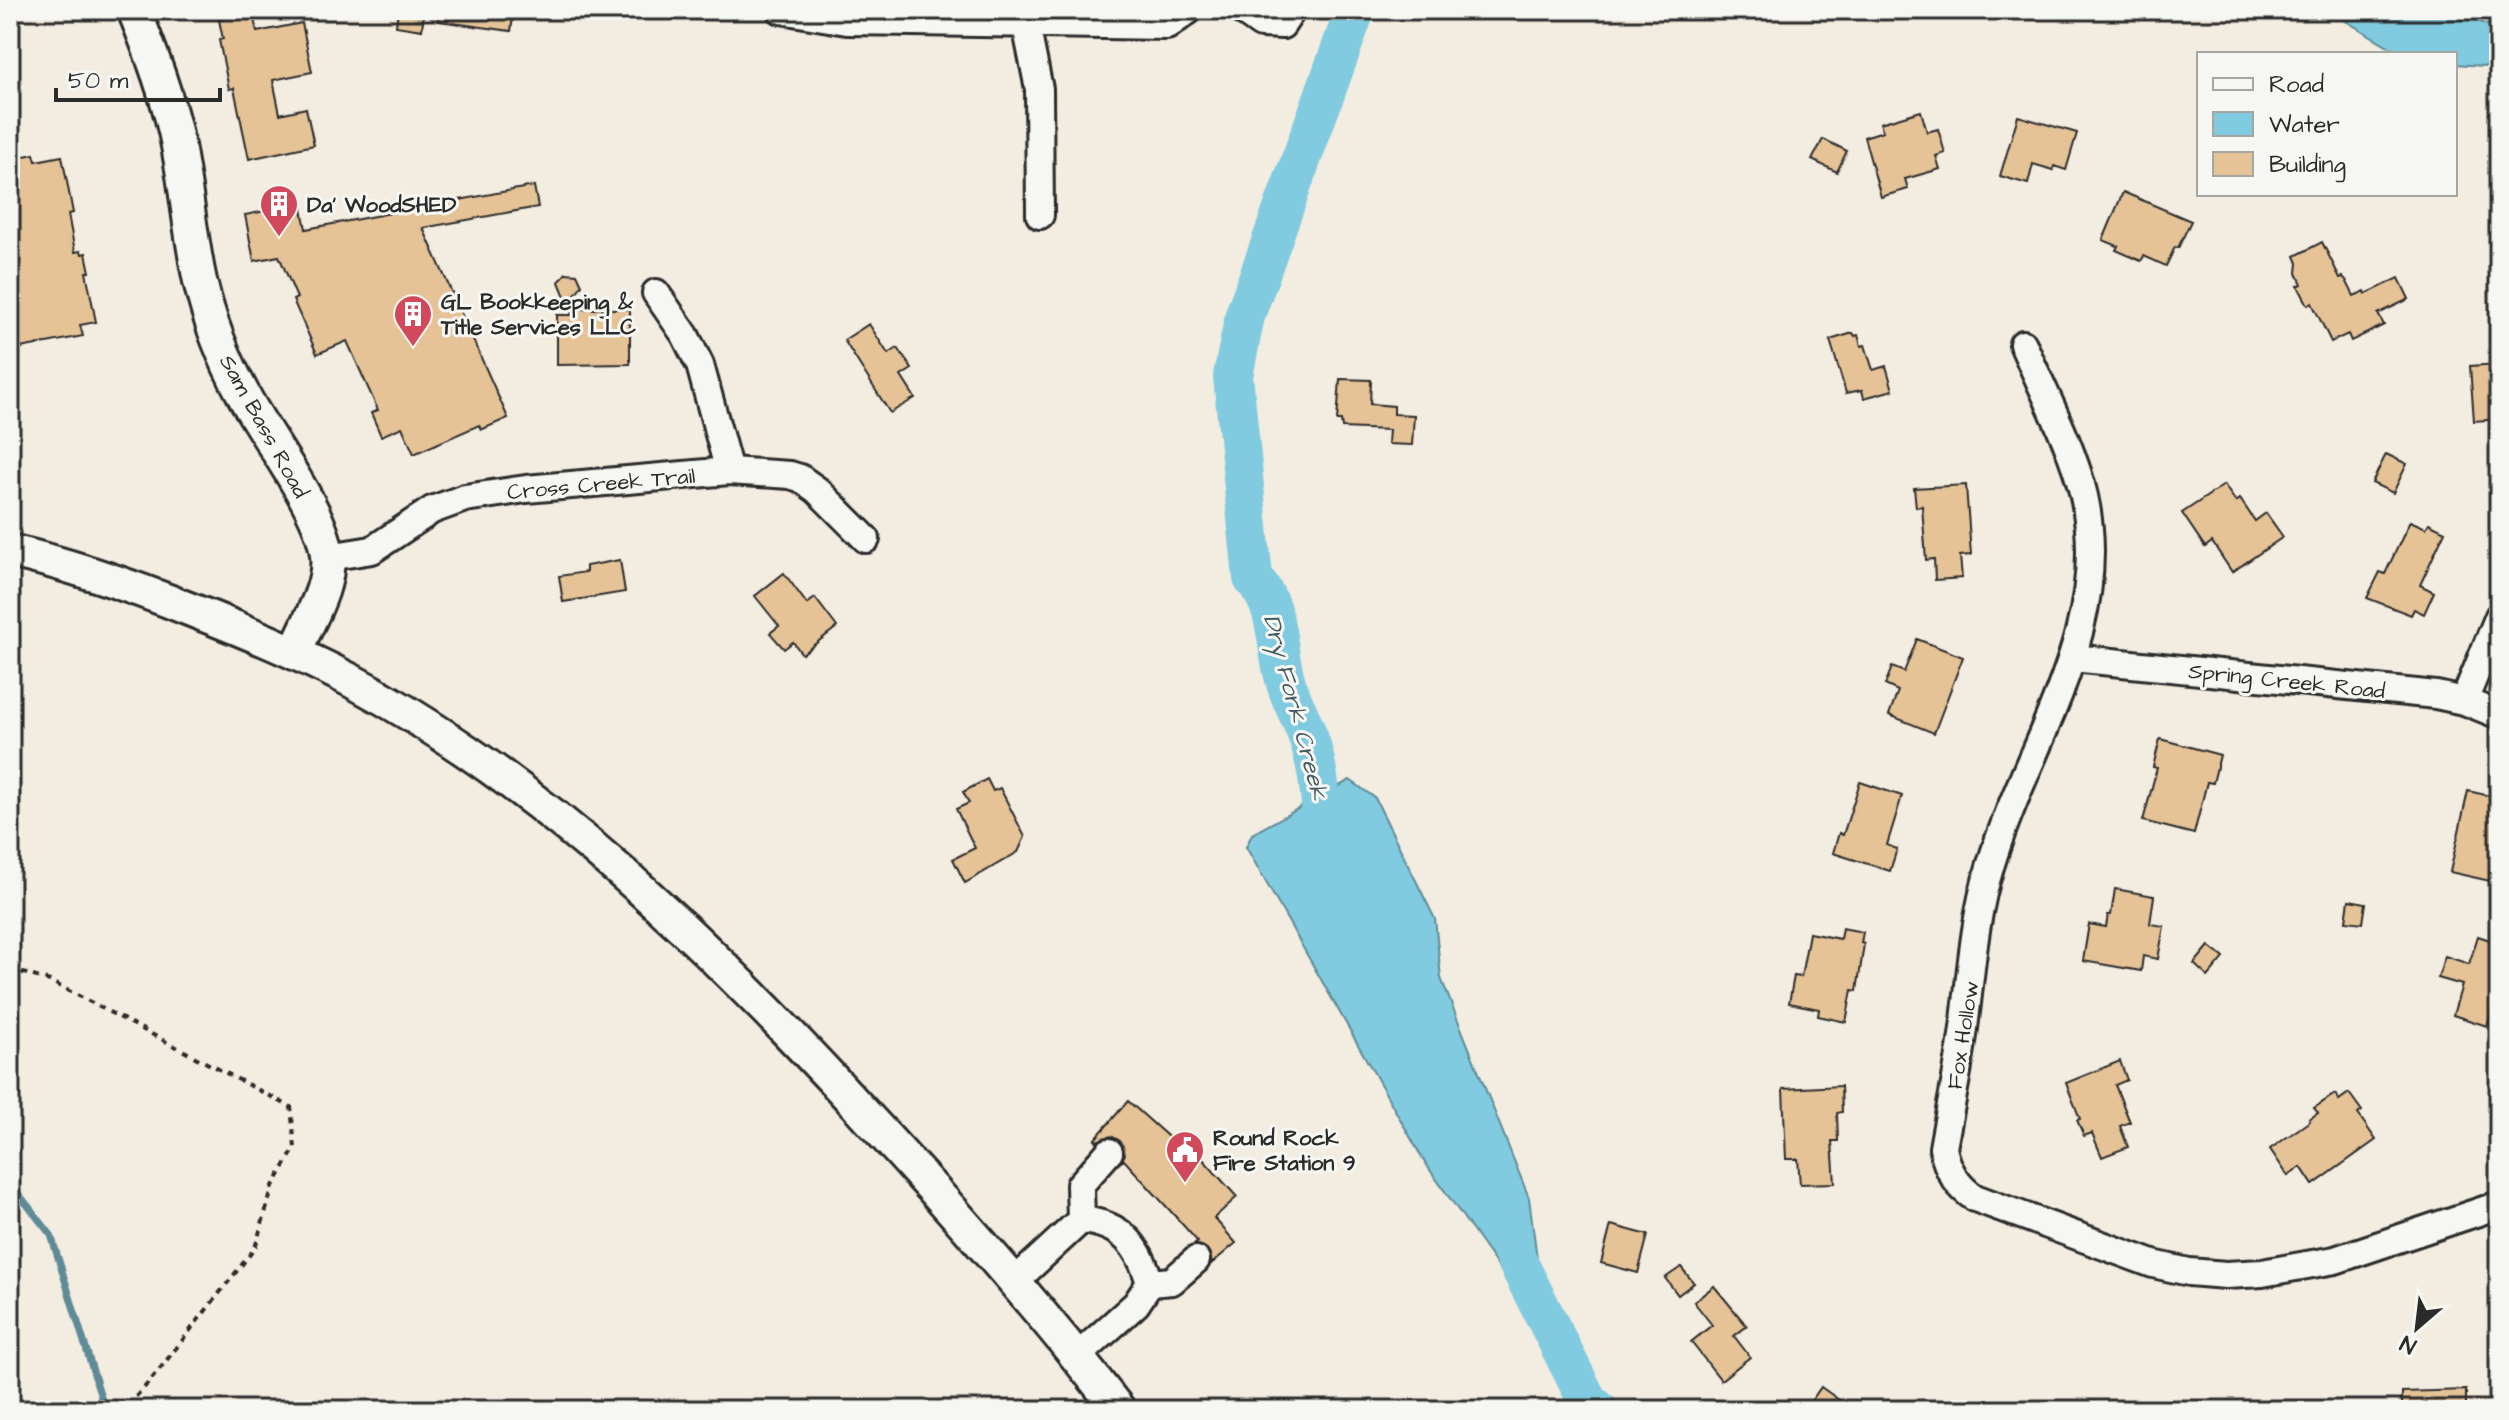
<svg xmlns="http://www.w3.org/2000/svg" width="2509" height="1420" viewBox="0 0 2509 1420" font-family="'Architects Daughter',sans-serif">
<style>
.water{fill:#80cbdf;stroke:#5e8b97;stroke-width:2}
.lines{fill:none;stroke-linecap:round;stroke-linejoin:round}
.stream{stroke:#5e8b97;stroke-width:7}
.river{stroke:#80cbdf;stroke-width:40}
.building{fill:#e5c397;stroke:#2b2b2b;stroke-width:2}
.minor-casing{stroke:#2b2b2b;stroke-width:32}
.major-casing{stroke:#2b2b2b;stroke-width:38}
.path{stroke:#2b2b2b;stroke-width:4;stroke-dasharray:6 6;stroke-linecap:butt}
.minor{stroke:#f6f6f2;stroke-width:26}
.major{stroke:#f6f6f2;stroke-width:32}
.labels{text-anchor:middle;stroke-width:6;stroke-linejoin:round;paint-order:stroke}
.poi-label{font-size:22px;font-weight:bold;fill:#2b2b2b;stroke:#f6f6f2;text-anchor:start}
.street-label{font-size:22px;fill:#2b2b2b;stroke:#f6f6f2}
.water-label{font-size:24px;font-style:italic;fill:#445b61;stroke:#f6f6f2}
</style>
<rect width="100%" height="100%" fill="#f3ece0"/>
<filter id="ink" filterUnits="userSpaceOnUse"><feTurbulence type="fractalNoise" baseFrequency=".0125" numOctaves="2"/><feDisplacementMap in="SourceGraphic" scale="16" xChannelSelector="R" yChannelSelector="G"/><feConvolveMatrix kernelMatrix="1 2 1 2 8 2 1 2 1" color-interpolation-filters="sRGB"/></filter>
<g filter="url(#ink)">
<g class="water">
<polygon points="2327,10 2447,10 2499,29 2499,67 2455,64 2455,54 2402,54"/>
<polygon points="1350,780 1375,798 1435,919 1441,978 1529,1198 1537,1258 1518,1295 1425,1163 1246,847 1252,834"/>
</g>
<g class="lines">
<polyline class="stream" points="10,1183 51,1235 105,1410"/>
<g class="river">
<path d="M1322 851C1323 816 1321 780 1311 746 1305 724 1292 704 1286 683 1274 644 1281 610 1253 578L1233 376 1245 315 1355 10"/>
<polyline points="1502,1231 1580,1386 1587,1400 1598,1410"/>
</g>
</g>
<g class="building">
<polygon points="222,10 252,10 257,32 302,23 312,72 273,80 280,114 306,108 314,145 249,159 234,88 229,89 219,40 223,39 219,20 224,19"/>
<polygon points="398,10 424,10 422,30 396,26"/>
<polygon points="439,10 514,10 511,31 438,21"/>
<polygon points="1921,111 1927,132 1938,129 1945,153 1936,156 1940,169 1905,179 1908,189 1881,197 1864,137 1883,131 1880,123"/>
<polygon points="2018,116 2077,133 2066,170 2054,166 2053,170 2033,164 2028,184 2000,176"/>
<polygon points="1823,139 1847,151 1837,172 1812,160"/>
<polygon points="34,154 36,161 62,156 73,213 68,214 75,252 81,251 82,254 86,253 90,272 86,272 96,322 80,325 83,336 10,350 10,159"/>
<polygon points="534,186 538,207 423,228 508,418 481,430 479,425 414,454 402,427 381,436 371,413 378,410 347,341 317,354 293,300 297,298 279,256 254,261 245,215 301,204 306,229"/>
<polygon points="2123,192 2191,221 2178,248 2175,247 2166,266 2144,256 2141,261 2116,250 2118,246 2103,240"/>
<polygon points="2322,242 2340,278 2343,277 2346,280 2354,296 2365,291 2366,294 2399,278 2409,299 2378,314 2384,325 2351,341 2348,334 2331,342 2312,303 2308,305 2298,286 2302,284 2297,273 2298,263 2295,256"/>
<polygon points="566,273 577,274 582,285 568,304 559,282"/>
<polygon points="570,309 630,309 630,364 557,365 557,315 572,315"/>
<polygon points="869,324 888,354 898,348 912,369 901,376 915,398 890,413 844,340"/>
<polygon points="1853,333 1855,336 1858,335 1861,346 1865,345 1873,370 1886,366 1893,390 1864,398 1862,390 1846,393 1830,340"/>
<polygon points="2499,364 2499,419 2474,421 2470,366"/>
<polygon points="1340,379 1371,380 1370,404 1394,406 1394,414 1414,415 1412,445 1388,444 1389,430 1342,428 1341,421 1337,421"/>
<polygon points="2386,454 2407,464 2393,493 2372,483"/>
<polygon points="1966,485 1971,555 1960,556 1962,578 1935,580 1934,559 1926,560 1922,506 1916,507 1914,488"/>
<polygon points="2224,485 2236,502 2240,499 2255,521 2266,513 2283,537 2232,572 2212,542 2205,547 2182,513"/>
<polygon points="2410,521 2426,528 2429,523 2445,531 2420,585 2434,592 2424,614 2414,609 2411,615 2367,598 2380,572 2385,574"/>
<polygon points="620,560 625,592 563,602 559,576 586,572 586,566"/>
<polygon points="784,573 807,604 815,598 837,627 802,654 793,642 784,649 770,633 779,626 755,596"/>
<polygon points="1917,639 1963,657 1934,733 1889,715 1898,691 1885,685 1892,667 1904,672"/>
<polygon points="2160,739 2220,755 2213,783 2207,782 2194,834 2143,821 2157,768 2153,767"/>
<polygon points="987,779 993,791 1000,788 1025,837 1018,852 965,883 953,859 975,848 956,809 969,803 963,792"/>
<polygon points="1860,782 1902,796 1887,845 1897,849 1890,871 1833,853 1839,833 1843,835"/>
<polygon points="2468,791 2499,798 2499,883 2450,872"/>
<polygon points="2115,889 2154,896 2150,924 2164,926 2158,959 2143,956 2141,971 2083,961 2089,924 2106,927 2108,915 2111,915"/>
<polygon points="2349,900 2366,903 2363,923 2346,921"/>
<polygon points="1842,928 1863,932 1861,943 1864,944 1857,991 1852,990 1846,1022 1818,1016 1819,1009 1789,1003 1794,976 1801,977 1809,933 1840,939"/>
<polygon points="2478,936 2499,943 2499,990 2487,1026 2453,1015 2462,985 2438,978 2445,956 2469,964"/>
<polygon points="2209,946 2224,958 2208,977 2194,964"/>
<polygon points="2120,1061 2127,1080 2115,1085 2130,1122 2120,1126 2128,1147 2102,1157 2092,1133 2084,1136 2077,1120 2080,1119 2066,1083"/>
<polygon points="1841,1086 1842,1112 1837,1113 1838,1141 1832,1141 1835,1183 1800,1184 1798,1159 1786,1159 1783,1089"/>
<polygon points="2349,1093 2362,1111 2358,1114 2376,1140 2313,1185 2301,1167 2288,1176 2270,1149 2310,1121 2309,1119 2318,1113 2314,1108 2335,1094 2339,1100"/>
<polygon points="1128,1101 1175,1143 1182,1136 1237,1197 1214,1218 1236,1243 1211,1264 1211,1256 1207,1249 1195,1244 1198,1242 1175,1216 1124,1160 1121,1162 1125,1154 1120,1141 1111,1136 1097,1141 1095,1139"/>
<polygon points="1611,1225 1648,1235 1638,1273 1601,1263"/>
<polygon points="1681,1267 1694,1283 1678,1295 1665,1278"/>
<polygon points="1714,1286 1747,1326 1734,1336 1750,1357 1721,1380 1691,1342 1712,1325 1694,1302"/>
<polygon points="1821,1387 1853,1410 1805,1410"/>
<polygon points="2466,1390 2466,1410 2402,1410 2402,1392"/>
</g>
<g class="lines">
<defs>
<g id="minor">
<polyline points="781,10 847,21 1167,26 1189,10"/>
<polyline points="1241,10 1261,24 1282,25 1292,10"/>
<polyline points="1026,25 1039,89 1040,215"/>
<polyline points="656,293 685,335 700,365 729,471"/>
<path d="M2023 344C2043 391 2073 448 2084 496 2114 630 2026 745 1990 867 1974 919 1971 974 1964 1028 1959 1068 1950 1108 1943 1148 1947 1169 1956 1186 1975 1198L2153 1264 2189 1272 2226 1275 2262 1273 2335 1260 2499 1205"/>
<polyline points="328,557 372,550 432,510 465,498 526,489 729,471 790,475 800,478 817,490 866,539"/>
<polyline points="2073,658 2436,695 2464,701 2499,715"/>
<polyline points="2464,701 2499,616"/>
<polyline points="1081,1220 1080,1185 1109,1152"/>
<path d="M1013 1283 1081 1220C1122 1224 1139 1245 1150 1283L1136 1304 1077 1357"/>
<polyline points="1150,1283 1172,1281 1196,1260"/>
</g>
<g id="major">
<path d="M134 10C150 49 165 89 175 131 186 180 189 231 200 281 209 320 224 359 243 394 266 438 322 509 327 555 331 589 306 623 295 653"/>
<path d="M10 551C73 565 134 587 194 611 248 632 301 654 352 681 546 785 713 949 861 1110 951 1207 1038 1306 1119 1410"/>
</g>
</defs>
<use href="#minor" class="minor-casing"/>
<use href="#major" class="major-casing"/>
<polyline class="path" points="10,969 50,981 291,1107 295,1148 273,1186 255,1248 151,1380 130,1403 114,1410"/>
<use href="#minor" class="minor"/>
<use href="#major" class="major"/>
</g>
</g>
<defs>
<symbol id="building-pin" viewBox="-11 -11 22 30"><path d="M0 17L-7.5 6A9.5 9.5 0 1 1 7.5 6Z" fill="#d1495b" stroke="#f6f6f2"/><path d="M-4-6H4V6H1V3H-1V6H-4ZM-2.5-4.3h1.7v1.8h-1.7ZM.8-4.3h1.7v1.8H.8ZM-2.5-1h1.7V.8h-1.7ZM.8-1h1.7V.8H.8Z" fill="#fff"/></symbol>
<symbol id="civic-pin" viewBox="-11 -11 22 30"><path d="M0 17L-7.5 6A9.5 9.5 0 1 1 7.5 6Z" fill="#d1495b" stroke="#f6f6f2"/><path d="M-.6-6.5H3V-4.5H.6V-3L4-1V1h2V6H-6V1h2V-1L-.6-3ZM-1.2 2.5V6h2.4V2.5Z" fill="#fff"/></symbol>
</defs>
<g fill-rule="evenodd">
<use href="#building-pin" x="257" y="182" width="44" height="60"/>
<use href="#building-pin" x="391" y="292" width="44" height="60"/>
<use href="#civic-pin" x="1163" y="1128" width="44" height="60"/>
</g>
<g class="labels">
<g class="poi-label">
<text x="307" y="212">Da' WoodSHED</text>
<text x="441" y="309">GL Bookkeeping &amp;<tspan x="441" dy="25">Title Services LLC</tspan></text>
<text x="1213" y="1145">Round Rock<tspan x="1213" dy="25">Fire Station 9</tspan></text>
</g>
<g class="street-label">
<text transform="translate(265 426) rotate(61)" y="8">Sam Bass Road</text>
<text transform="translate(601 483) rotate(-5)" y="8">Cross Creek Trail</text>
<text transform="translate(2287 680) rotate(6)" y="8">Spring Creek Road</text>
<text transform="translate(1962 1035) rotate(-81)" y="8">Fox Hollow</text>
</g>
<g class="water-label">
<text transform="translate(1296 707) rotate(75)" y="8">Dry Fork Creek</text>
</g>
</g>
<rect width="2509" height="1420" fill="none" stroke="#f6f6f2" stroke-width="40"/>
<rect x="20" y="20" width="2469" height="1380" fill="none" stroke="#2b2b2b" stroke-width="3" filter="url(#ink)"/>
<rect x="2197" y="52" width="260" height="144" fill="#f6f6f2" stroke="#a5a5a2" stroke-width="2"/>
<rect x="2213" y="78" width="40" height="12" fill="#f6f6f2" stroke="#a5a5a2" stroke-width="2"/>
<text x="2269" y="92" font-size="24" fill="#2b2b2b">Road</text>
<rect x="2213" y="112" width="40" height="24" fill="#80cbdf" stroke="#a5a5a2" stroke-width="2"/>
<text x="2269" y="132" font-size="24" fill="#2b2b2b">Water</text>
<rect x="2213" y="152" width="40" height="24" fill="#e5c397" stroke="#a5a5a2" stroke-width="2"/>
<text x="2269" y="172" font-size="24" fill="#2b2b2b">Building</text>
<g transform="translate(2417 1328) rotate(208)" stroke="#f6f6f2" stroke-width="6" paint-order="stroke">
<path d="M0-6L14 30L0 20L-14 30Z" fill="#2b2b2b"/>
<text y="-12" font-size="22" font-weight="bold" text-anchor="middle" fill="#2b2b2b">N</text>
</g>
<path d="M56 88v12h164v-12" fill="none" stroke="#2b2b2b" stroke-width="4"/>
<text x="68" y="88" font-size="24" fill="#2b2b2b" stroke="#f6f6f2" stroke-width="6" paint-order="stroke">50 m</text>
</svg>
